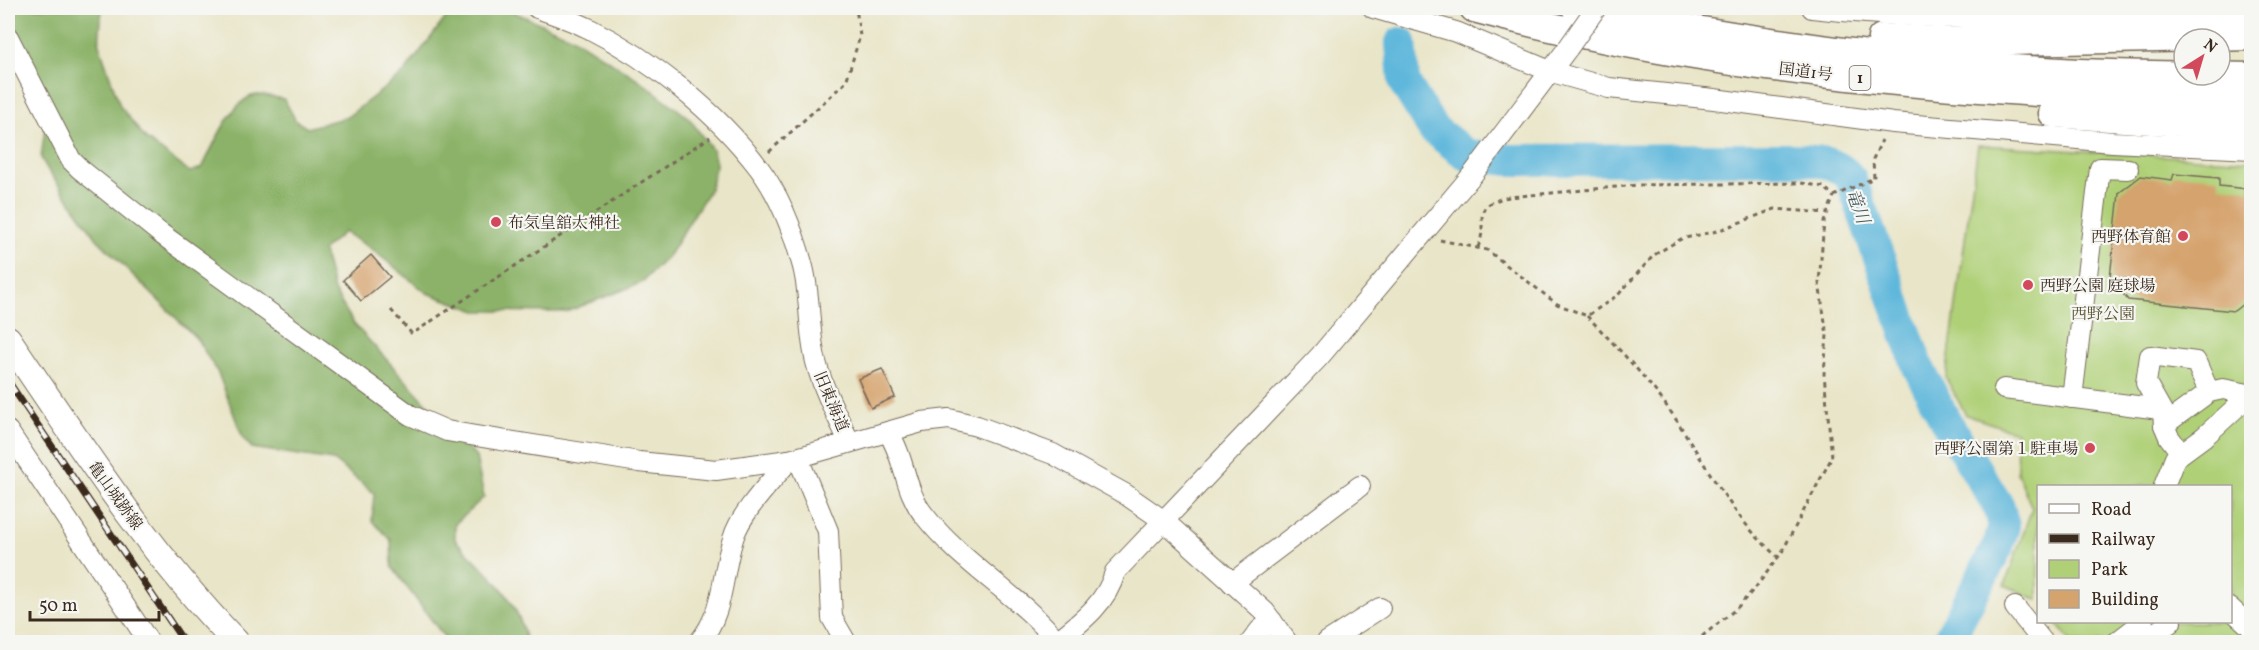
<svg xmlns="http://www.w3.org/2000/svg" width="2259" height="650" viewBox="0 0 2259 650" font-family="Vollkorn,'Noto Serif JP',serif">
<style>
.green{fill:#afd077;stroke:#757d4a;stroke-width:1.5}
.forest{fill:#8bb268;stroke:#636e43;stroke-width:1.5}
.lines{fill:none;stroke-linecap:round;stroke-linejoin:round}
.river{stroke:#5eb7db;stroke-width:32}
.building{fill:#d5a36d}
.minor-casing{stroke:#786b5a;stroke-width:22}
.major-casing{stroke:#786b5a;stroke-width:28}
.highway-casing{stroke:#786b5a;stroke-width:31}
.path{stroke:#786b5a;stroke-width:3;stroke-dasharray:4.5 4.5;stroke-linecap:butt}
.minor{stroke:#fff;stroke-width:20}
.major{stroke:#fff;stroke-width:26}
.highway{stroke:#fff;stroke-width:28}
.rail-casing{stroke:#3b2a1e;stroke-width:7}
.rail{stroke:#f6f6f2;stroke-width:4.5;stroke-dasharray:14;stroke-linecap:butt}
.minor-bridge-casing{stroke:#786b5a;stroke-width:22;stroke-linecap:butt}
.minor-bridge{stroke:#fff;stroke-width:20}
.poi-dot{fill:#d1495b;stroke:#f6f6f2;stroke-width:2}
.labels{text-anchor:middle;stroke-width:4.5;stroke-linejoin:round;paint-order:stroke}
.shield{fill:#f6f6f2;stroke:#73675e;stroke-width:1.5}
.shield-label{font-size:15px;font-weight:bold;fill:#3b2a1e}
.street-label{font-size:16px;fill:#3b2a1e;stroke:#f6f6f2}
.poi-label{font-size:16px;fill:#3b2a1e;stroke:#f6f6f2;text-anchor:start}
.park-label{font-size:16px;fill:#585434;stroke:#f6f6f2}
.water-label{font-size:18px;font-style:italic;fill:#475b60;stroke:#f6f6f2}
</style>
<rect width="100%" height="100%" fill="#f6f6f2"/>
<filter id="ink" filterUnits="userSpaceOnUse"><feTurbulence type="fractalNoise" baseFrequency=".0167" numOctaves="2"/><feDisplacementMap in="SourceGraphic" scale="12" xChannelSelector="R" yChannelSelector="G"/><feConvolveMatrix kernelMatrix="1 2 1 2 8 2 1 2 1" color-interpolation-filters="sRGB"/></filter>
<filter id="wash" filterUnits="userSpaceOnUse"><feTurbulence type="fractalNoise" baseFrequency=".008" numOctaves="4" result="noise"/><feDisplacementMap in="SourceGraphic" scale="24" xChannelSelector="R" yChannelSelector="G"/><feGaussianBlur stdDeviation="1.35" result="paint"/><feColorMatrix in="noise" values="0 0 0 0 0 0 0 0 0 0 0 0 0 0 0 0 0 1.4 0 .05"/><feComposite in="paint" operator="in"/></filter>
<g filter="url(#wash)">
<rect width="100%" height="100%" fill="#e9e5c8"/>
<polygon class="green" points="1978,145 2251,161 2251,642 2071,642 2055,622 2230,622 2230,486 2038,486 2038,600 2005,585 2032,508 2017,473 2016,432 1966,415 1946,378"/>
<path class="forest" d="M13 8H102L99 44 120 106 146 139 190 172 202 168C212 149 232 98 256 95 264 94 276 98 284 99L296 121 307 128 347 117 404 73 453 8H504L570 36 638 79 689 118 713 151 716 164 710 189 669 255 641 283 566 312 477 311 427 293 369 247 344 232 323 250 334 291 354 324 476 457 484 497 455 524V540C487 573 518 595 526 642H448L392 567 391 540 372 521 374 493 333 460 252 448 243 438 218 373 197 339 97 239 48 170 41 158 49 98 15 35Z"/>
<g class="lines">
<path class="river" d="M1401 43 1404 82 1433 129 1467 155 1511 160 1789 159C1813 161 1836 159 1851 179L1918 367 1945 420 1999 507 2004 526 1998 546 1947 642"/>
</g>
<g id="blocks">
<g class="building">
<polygon points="2174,174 2219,178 2219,186 2248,189 2252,193 2252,297 2234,311 2128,300 2110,278 2119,193 2141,176 2172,180"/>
<polygon points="371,255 390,277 361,301 343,280"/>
<polygon points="882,369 895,397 871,408 858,379"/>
</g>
</g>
</g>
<g filter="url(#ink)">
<use href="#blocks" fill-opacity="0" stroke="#786b5a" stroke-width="1.5"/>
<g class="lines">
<defs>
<g id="minor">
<path d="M537 8C554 14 572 20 588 28 652 60 716 111 759 168 780 196 794 233 803 267 811 298 808 331 816 362 823 389 837 416 849 441"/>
<polyline points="1373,8 1456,32 1552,72 1609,88 1714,99 1893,123 2113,142 2252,149"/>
<path d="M1812 8C1958 24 2105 19 2252 18"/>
<polyline points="8,37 71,160 80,169 160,233 410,415 447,431 476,436 639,462 716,470 789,460 922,422 949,419 977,426 1053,454 1125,494 1164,521 1265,612 1287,642"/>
<polyline points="2004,389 2160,409"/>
<polyline points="2072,398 2100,168 2128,169"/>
<polyline points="2164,425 2163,413 2146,383 2150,356 2196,362 2209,392"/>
<polyline points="8,431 149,642"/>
<path d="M888 432C905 457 904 490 924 515 962 564 1018 594 1057 641"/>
<polyline points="2181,453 2169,437 2164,425 2209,392 2223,389 2248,394"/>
<polyline points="798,458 828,531 832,618 846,642"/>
<polyline points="2164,486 2175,458 2205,436 2252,393"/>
<polyline points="1232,583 1360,486"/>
<polyline points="2015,607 2043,642"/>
<polyline points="2230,608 2252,628"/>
<path d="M699 642C725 612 721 575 733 539 740 513 772 481 789 460"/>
<path d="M1056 642C1080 623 1107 603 1115 572L1320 356 1473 174 1568 48"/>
<polyline points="1251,642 1260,630 1272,621"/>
<polyline points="1327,642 1380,608"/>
<polyline points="2117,642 2143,622"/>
<polyline points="2142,642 2171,622"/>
</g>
<path id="major" d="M8 339C79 444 148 551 236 642"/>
<g id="highway">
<path d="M1474 8C1728 76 1990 94 2252 101"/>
<path d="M1576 8C1742 41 1910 65 2079 73 2137 75 2194 76 2252 77"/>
<polyline points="1882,38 1961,42 2252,36"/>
<polyline points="2053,113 2252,127"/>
</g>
</defs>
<use href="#minor" class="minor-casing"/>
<use href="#major" class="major-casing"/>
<use href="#highway" class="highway-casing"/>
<g class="path">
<polyline points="769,152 846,82 860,36 856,8"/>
<polyline points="1440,240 1487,250 1557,304 1587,316 1618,295 1654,255 1681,239 1717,231 1775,209 1826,213"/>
<path d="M1478 247C1490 221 1467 205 1509 197L1637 185 1801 183 1824 187 1834 196 1874 178 1873 159 1882 140"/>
<polyline points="391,310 412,334 710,137"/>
<path d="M1587 316C1618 348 1652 383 1677 421 1708 468 1734 520 1778 557"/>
<polyline points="1695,642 1736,609 1756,587 1782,552 1832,457 1824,374 1827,335 1819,283 1824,222 1834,196"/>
</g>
<use href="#minor" class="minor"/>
<use href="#major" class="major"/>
<use href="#highway" class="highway"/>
<defs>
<polyline id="rail" points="8,381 184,642"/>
</defs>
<use href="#rail" class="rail-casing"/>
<use href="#rail" class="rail"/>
<defs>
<polyline id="minor-bridge" points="1568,48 1596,8"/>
</defs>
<use href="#minor-bridge" class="minor-bridge-casing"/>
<use href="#minor-bridge" class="minor-bridge"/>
</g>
</g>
<g class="poi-dot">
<circle cx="496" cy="222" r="6"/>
<circle cx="2183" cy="236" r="6"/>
<circle cx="2028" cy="285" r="6"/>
<circle cx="2090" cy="448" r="6"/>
</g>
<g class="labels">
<rect class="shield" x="1849.5" y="66" width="21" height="24" rx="4.5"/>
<g class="shield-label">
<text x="1860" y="83">1</text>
</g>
<g class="street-label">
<text transform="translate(1806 71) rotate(7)" y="6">国道1号</text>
<text transform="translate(832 401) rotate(67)" y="6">旧東海道</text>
<text transform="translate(116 495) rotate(54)" y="6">亀山城跡線</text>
</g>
<g class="poi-label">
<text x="508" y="228">布気皇舘太神社</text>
<text x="2171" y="242" text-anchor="end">西野体育館</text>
<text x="2040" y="291">西野公園 庭球場</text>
<text x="2078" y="454" text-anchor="end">西野公園第１駐車場</text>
</g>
<g class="park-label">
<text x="2103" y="319">西野公園</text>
</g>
<g class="water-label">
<text transform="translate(1858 206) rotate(70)" y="6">竜川</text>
</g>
</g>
<rect width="2259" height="650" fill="none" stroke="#f6f6f2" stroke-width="30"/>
<rect x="2037" y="485" width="195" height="138" fill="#f6f6f2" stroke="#aba49d" stroke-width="1.5"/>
<rect x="2049" y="504" width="30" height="9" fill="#ffffff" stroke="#aba49d" stroke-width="1.5"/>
<text x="2091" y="515" font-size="18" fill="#3b2a1e">Road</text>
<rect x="2049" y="534" width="30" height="9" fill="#3b2a1e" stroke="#aba49d" stroke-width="1.5"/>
<text x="2091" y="545" font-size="18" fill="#3b2a1e">Railway</text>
<rect x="2049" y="560" width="30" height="18" fill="#afd077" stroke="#aba49d" stroke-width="1.5"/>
<text x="2091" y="575" font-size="18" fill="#3b2a1e">Park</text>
<rect x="2049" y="590" width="30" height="18" fill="#d5a36d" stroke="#aba49d" stroke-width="1.5"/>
<text x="2091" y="605" font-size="18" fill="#3b2a1e">Building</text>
<g transform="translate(2202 57) rotate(37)"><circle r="28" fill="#f6f6f2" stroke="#aba49d" stroke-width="1.5"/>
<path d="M0-4.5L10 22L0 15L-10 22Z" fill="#d1495b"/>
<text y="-9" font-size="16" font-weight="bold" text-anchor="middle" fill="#3b2a1e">N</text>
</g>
<path d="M30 611v9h129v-9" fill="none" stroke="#3b2a1e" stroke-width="3"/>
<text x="39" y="611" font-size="18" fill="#3b2a1e" stroke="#f6f6f2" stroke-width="4.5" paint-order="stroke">50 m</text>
</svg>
